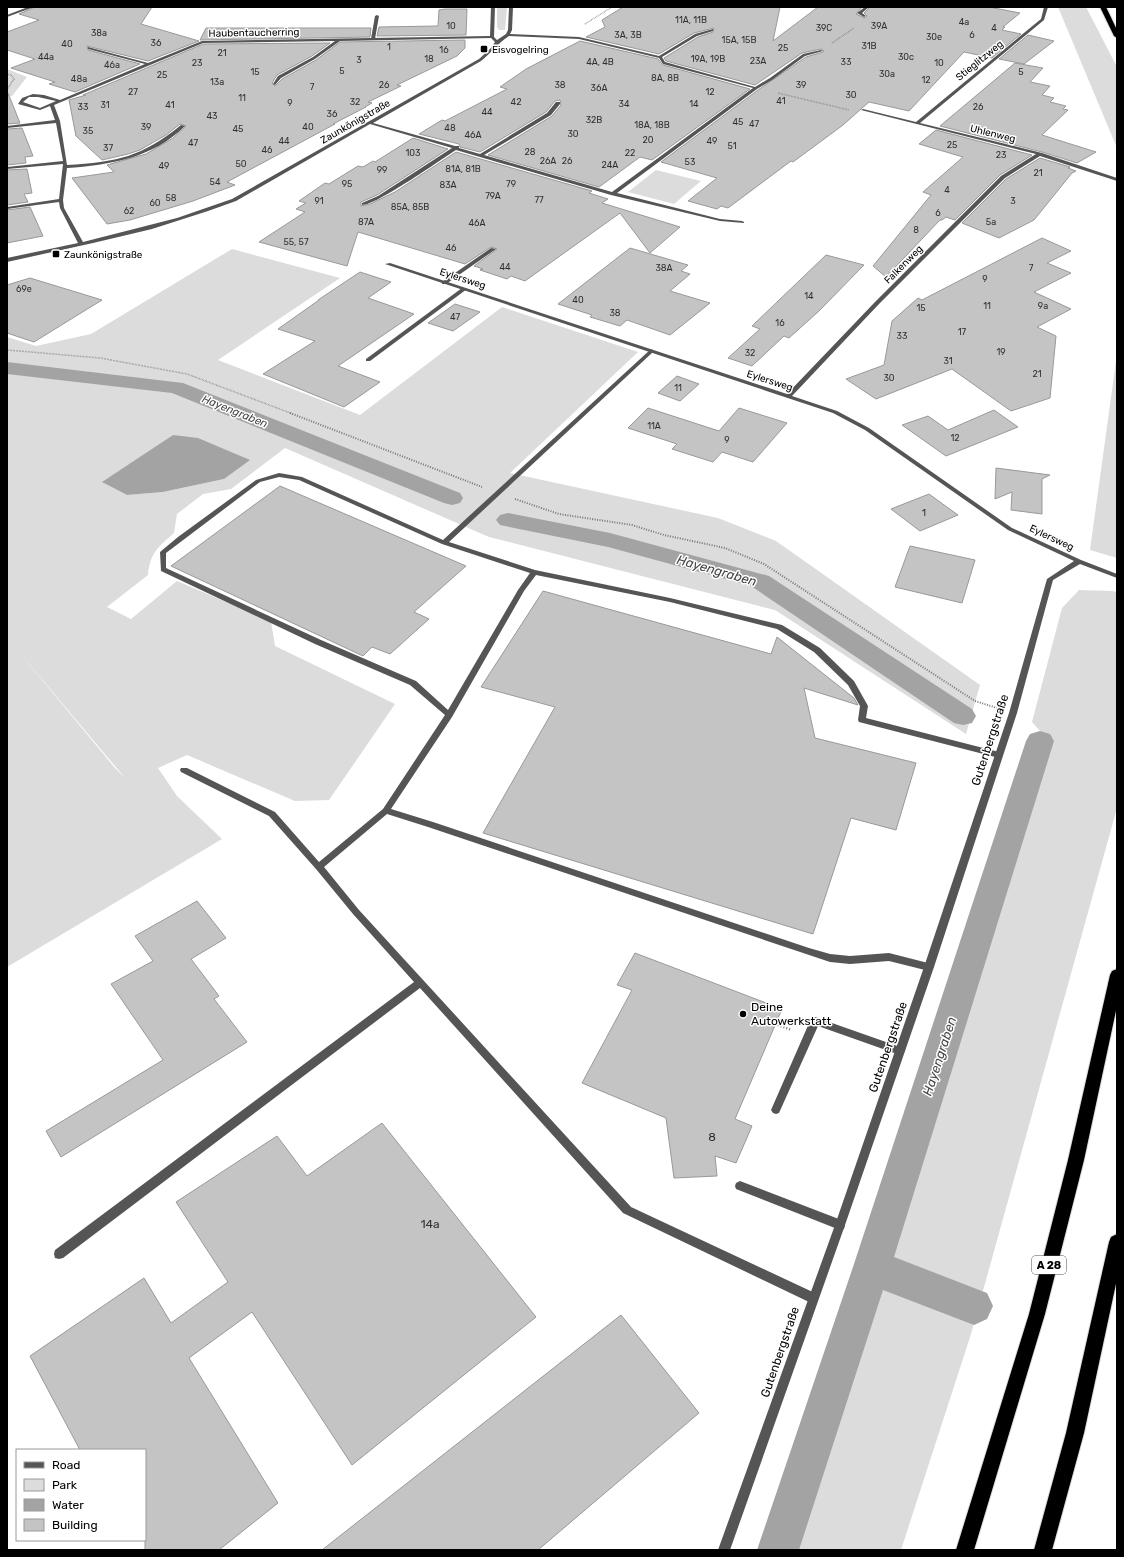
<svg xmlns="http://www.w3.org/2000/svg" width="1124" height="1557" viewBox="0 0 1124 1557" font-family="Rubik,sans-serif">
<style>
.green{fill:#dcdcdc;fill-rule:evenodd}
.water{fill:#a3a3a3}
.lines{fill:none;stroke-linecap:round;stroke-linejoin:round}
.canal{fill:#a3a3a3;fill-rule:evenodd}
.building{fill:#c4c4c4;stroke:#999}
.highway-casing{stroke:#dbdbdb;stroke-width:2}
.path-far2{stroke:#777;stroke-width:1.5;stroke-dasharray:0.5 1;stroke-linecap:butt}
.path-far1{stroke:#777;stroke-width:2;stroke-dasharray:1 1.5;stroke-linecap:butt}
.path{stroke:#777;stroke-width:2.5;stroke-dasharray:1 2;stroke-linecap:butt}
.lane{fill:#555;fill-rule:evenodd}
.street{fill:#555;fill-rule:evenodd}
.highway{fill:#000;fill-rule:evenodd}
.poi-dot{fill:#000;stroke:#fff;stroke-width:1.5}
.labels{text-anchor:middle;stroke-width:3;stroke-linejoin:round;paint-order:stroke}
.far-number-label{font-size:9px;fill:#313131}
.far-street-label{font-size:10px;fill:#000;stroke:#fff}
.far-poi-label{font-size:10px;fill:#000;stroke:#fff;text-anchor:start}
.number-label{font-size:10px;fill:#313131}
.far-water-label{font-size:11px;font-style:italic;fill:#444;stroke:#fff}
.shield{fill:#fff;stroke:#4c4c4c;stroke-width:1}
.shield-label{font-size:11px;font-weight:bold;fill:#000}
.street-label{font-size:12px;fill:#000;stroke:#fff}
.poi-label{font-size:12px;fill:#000;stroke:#fff;text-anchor:start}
.near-number-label{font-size:12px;fill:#313131}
.water-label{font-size:13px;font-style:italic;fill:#444;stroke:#fff}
</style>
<rect width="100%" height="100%" fill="#fff"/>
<g class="green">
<polygon points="497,7 507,7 505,30 499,30 497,27"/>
<polygon points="1058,7 1086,7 1117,67 1117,148"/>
<polygon points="7,69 27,77 12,96 7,97"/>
<polygon points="656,170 701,181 674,204 628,192"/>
<path d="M232 249 340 278 218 360 360 415 502 307 638 352 510 473 718 518 776 541 980 685 966 734 775 610 489 537 285 448 231 489 203 494 177 514 174 533C158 547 150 553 148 575L107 607 131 619 177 581 271 621 275 646 395 704 329 800 295 801 187 755 158 768 177 796 222 839 7 967V337L36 346 91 334ZM173 435 224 479 163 492 127 495 103 482ZM14 646 125 778 115 768Z"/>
<polygon points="1117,354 1117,558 1090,550"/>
<polygon points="1079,590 1112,591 1117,592 1117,808 971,1334 901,1550 788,1550 1050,742 1032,722 1062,608"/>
</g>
<polygon class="water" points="173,435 198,438 250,460 224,479 163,492 127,495 102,482"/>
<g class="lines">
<g class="canal">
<polygon points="7,362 183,383 460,493 463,498 460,503 452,505 444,503 172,393 7,374"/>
<polygon points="508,513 610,533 769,576 972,709 976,716 972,723 963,725 954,723 751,586 608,547 500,525 496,520 500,515"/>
<polygon points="1040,731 1050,734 1054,741 894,1257 987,1293 993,1306 987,1319 974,1325 883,1290 799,1550 757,1550 853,1267 1026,741 1030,734"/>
</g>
</g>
<g class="building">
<polygon points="35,7 152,7 141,24 199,41 148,61 87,46 88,50 140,64 75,92 49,84 55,82 11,68 35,59 7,50 7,32 39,20 19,14"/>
<polygon points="623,7 780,7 773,41 818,7 862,7 856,14 865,18 867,16 864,13 870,7 989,7 1020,13 1003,27 1005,27 1002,30 1021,34 992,58 964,52 909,111 869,102 843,125 793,162 791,161 728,208 721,206 717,209 688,201 717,178 661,162 758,90 806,57 823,52 824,51 821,49 802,53 755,85 666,61 664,58 698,37 713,32 714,28 694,33 659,54 586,37 605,27 602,20"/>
<polygon points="445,9 467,9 466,35 377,36 379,27 438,26 439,10"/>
<polygon points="206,28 371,28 370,37 200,40"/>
<polygon points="1028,35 1054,41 1024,64 999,59"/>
<polygon points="465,40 465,48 457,56 397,85 401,86 368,102 372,103 365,107 366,107 333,124 335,124 227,182 235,185 193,201 130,220 107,224 72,178 114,172 107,165 146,154 173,138 186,126 180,124 166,135 140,150 128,154 102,160 76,136 69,100 86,95 83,95 203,44 330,43 312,56 277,75 272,83 275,86 282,79 316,60 340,42"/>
<polygon points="580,41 658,59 663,65 750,89 652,160 640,157 599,187 488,155 552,116 561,105 560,100 555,101 546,112 480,152 460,147 459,144 419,134 442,120 445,121 507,89 500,87 526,69"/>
<polygon points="1015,63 1043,68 1030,82 1050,86 1042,95 1054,98 1050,102 1066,106 1063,109 1068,110 1042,135 1096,152 1077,163 1042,152 940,126"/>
<polygon points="7,93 8,93 20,123 7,124"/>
<polygon points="22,128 33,156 25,157 26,163 7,165 7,129"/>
<polygon points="936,130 1032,155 1000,175 955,220 946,217 942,220 940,220 886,277 873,266 931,195 923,192 963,157 919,144"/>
<polygon points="413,138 448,149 377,195 361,202 361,206 370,204 395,192 456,152 592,191 589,193 608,199 602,203 680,227 650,253 620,213 525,281 511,276 507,279 480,270 483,269 474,266 497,249 491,247 465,264 358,232 347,266 259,242 305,212 296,209 306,203 299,201 325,183 329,184 358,166 363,167 373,161 375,162"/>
<polygon points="1040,158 1070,167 1068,168 1076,171 1072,173 1034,220 999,238 962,223 1006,179"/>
<polygon points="27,169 32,193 24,194 28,202 7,205 7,170"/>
<polygon points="30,207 43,236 7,243 7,210"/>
<polygon points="1042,238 1071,251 1047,263 1071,273 1034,292 1071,309 1037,327 1056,336 1050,398 1011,411 952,369 876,399 846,379 884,365 892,321 918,298 922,300"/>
<polygon points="630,248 688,265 681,271 690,274 670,291 710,303 670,335 627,320 620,326 590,317 592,315 558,304"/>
<polygon points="826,255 864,265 819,311 789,338 784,336 752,366 728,358 760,329 752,326"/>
<polygon points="360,272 391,282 368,298 414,314 338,366 380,382 344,407 263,374 315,341 278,329 319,300 318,300"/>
<polygon points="30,278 102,300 34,342 7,333 7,285"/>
<polygon points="455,304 480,312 453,331 428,323"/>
<polygon points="677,376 699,384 680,401 658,393"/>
<polygon points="648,408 719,431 739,408 787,423 753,462 722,452 713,462 672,449 677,444 628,428"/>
<polygon points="994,410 1018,427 946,456 902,425 928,416 948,430"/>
<polygon points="996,468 1050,475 1042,479 1042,514 1011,510 1012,492 995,499"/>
<polygon points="280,486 466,566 414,612 429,619 390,654 372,647 363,656 171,566"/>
<polygon points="929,494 958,515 920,531 891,509"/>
<polygon points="910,546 975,560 962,603 895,587"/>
<polygon points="543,591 771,654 777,637 854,698 858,705 804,688 815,738 916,763 896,830 851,818 813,934 483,833 555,707 481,687"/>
<polygon points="197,901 226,938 191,959 219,996 214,999 247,1042 61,1157 46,1131 163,1060 111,984 153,961 135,936"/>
<polygon points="635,953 782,1009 735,1119 752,1126 736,1163 715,1156 717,1176 674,1178 666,1118 582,1083 632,990 617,985"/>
<polygon points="382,1123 536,1317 352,1465 252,1312 189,1358 278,1503 219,1550 145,1550 145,1450 80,1450 30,1356 144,1278 171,1323 228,1282 176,1202 277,1136 307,1176"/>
<polygon points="621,1315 699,1413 538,1550 322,1550"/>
</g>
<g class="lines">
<defs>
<g id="highway">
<polygon points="1100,7 1106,7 1117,30 1117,38 1114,36"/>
<polygon points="1117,969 1117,1006 1084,1160 1045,1314 974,1550 956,1550 1029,1314 1068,1160 1110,975 1112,971"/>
<polygon points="1117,1234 1117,1279 1084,1433 1052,1550 1034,1550 1066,1433 1109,1242 1111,1237"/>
</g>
</defs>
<use href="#highway" class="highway-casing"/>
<g class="path-far2">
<polyline points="585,24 612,7"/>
<polyline points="832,43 854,28"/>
<polyline points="7,74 11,75 14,79 8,88"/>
<polyline points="778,93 849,110"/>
<polyline points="7,350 100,358 187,374 293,414"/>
</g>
<g class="path-far1">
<polyline points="290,413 482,487"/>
<polyline points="515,499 559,514 632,525 664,535 725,548 764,564 975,701 997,708"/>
</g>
<polyline class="path" points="775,1024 792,1030"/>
<g class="lane">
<polygon points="377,15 379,16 375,39 373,40 371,39 375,16"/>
<polygon points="491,248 496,249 446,284 442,284 442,282"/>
<polygon points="462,288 467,289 370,361 366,361 366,359"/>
<path d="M651 349 654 351 653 352 449 542 535 570 670 598 782 625 820 648 854 681 868 706 866 718 999 752 1003 755 999 758 859 722 858 720 860 706 848 685 814 652 777 629 670 602 536 575 524 591 452 717 391 809 433 822 809 948 830 954 850 956 889 953 932 964 934 967 932 970 929 971 889 961 850 964 830 962 428 827 387 814 324 867 359 910 631 1207 817 1294 818 1298 817 1302 813 1303 809 1302 623 1213 420 988 63 1258 59 1259 55 1258 54 1254 55 1250 414 982 353 914 316 869 269 816 181 772 180 770 181 768H187L275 812 319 862 383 809 445 715 410 685 315 644 161 571 160 552 178 537 256 480 279 473 302 477 443 540ZM279 477 299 480 442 544 530 573 518 590 448 710 416 681 321 640 166 568V553L260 482Z"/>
<polygon points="815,1017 903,1048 905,1051 903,1054 900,1055 818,1026 779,1113 776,1114 773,1113 771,1110 810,1021 812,1018"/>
<polygon points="740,1181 844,1221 845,1225 844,1229 840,1230 736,1189 735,1186 736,1183"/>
</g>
<g class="street">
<polygon points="28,7 34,7 7,17 7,15"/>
<path d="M491 7H495L494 37 497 40 506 34 508 30 509 7H513L512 30 510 34 579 37 659 56 695 34 713 29V31L697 36 662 57 665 62 755 87 770 78 803 54 821 50 823 51 805 56 772 80 757 89 617 193 720 219 742 221 744 222V223L720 221 611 195 456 150C440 160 377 205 362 205V203L378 196 452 148 370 124 236 201 208 211 152 229 93 243 7 262V258L78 243 60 208 59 202 7 209V207L59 199 63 164 7 169V167L63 161 56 123 7 128V126L55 120 50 106 40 110 18 104 22 98 33 94 44 95 60 100 145 64 88 49V47L148 63 202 41 490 36ZM509 36 579 39 659 58 663 64 753 88 612 192 484 155 551 115 560 104V102H556L547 113 480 154 459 148V146H455L373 123 481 61C491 53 498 43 509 36ZM491 38 495 42 490 49 479 59 232 199 177 218 83 242 64 208 63 200 67 168C110 165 153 158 185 126L181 125C142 157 117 162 67 165L60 121 54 105 203 43 335 41 313 57 278 76 273 84 275 85 281 78 315 59 340 41ZM29 97H38L56 101 40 108 23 102Z"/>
<polygon points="865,7 869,7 862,13 866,16 864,17 857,13"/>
<polygon points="1044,7 1048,7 1044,20 920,123 1042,153 1117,178 1117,181 1040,156 1005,178 879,304 792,396 837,411 869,428 1012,528 1081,560 1117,574 1117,578 1080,564 1053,580 1017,713 934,967 845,1225 730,1550 718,1550 835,1225 924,967 1009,713 1047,579 1074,561 1008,530 865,430 833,413 385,264 390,263 787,394 875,302 1001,176 1036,154 861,110 863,109 916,122 1041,19"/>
</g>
<use href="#highway" class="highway"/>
</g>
<g class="poi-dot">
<rect x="480" y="45" width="8" height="8" rx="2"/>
<rect x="52" y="250" width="8" height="8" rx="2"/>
<circle cx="743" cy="1014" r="4"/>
</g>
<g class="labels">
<g class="far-number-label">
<text x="691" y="23">11A, 11B</text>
<text x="964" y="25">4a</text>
<text x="451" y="29">10</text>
<text x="879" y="29">39A</text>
<text x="824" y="31">39C</text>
<text x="994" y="31">4</text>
<text x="99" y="36">38a</text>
<text x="628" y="38">3A, 3B</text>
<text x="972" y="38">6</text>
<text x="934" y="40">30e</text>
<text x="739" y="43">15A, 15B</text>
<text x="156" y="46">36</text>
<text x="67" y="47">40</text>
<text x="869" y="49">31B</text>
<text x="389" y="50">1</text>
<text x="783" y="51">25</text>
<text x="444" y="53">16</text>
<text x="222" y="56">21</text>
<text x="46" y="60">44a</text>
<text x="906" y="60">30c</text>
<text x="429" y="62">18</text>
<text x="708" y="62">19A, 19B</text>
<text x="359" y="63">3</text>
<text x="758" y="64">23A</text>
<text x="600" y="65">4A, 4B</text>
<text x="846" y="65">33</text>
<text x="197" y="66">23</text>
<text x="939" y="66">10</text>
<text x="112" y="68">46a</text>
<text x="342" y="74">5</text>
<text x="255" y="75">15</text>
<text x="1021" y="75">5</text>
<text x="887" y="77">30a</text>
<text x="162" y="78">25</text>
<text x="665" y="81">8A, 8B</text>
<text x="79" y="82">48a</text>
<text x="926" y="83">12</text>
<text x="217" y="85">13a</text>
<text x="384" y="88">26</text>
<text x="560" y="88">38</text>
<text x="801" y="88">39</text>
<text x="312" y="90">7</text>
<text x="599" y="91">36A</text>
<text x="133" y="95">27</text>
<text x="710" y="95">12</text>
<text x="851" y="98">30</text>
<text x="242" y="101">11</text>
<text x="781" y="104">41</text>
<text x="355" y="105">32</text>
<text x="516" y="105">42</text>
<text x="290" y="106">9</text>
<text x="624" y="107">34</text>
<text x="694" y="107">14</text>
<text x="105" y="108">31</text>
<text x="170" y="108">41</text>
<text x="83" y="110">33</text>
<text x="978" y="110">26</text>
<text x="487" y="115">44</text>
<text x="332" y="117">36</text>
<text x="212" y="119">43</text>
<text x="594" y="123">32B</text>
<text x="738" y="125">45</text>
<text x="754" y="127">47</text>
<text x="652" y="128">18A, 18B</text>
<text x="146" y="130">39</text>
<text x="308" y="130">40</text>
<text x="450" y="131">48</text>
<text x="238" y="132">45</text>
<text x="88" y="134">35</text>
<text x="573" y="137">30</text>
<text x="473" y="138">46A</text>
<text x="648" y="143">20</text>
<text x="284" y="144">44</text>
<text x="712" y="144">49</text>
<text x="193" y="146">47</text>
<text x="952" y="148">25</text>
<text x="732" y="149">51</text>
<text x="108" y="151">37</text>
<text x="267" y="153">46</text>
<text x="530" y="155">28</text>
<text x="413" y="156">103</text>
<text x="630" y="156">22</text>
<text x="1001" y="158">23</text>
<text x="548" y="164">26A</text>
<text x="567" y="164">26</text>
<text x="690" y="165">53</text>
<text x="241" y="167">50</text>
<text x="610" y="168">24A</text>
<text x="164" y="169">49</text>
<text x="463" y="172">81A, 81B</text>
<text x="382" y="173">99</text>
<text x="1038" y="176">21</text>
<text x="215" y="185">54</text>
<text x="347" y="187">95</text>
<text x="511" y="187">79</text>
<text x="448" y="188">83A</text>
<text x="947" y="193">4</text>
<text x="493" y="199">79A</text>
<text x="171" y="201">58</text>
<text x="539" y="203">77</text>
<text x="319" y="204">91</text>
<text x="1013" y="204">3</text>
<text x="155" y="206">60</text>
<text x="410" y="210">85A, 85B</text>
<text x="129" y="214">62</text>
<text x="938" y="216">6</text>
<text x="366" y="225">87A</text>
<text x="991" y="225">5a</text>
<text x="477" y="226">46A</text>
<text x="916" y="233">8</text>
<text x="296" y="245">55, 57</text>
<text x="451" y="251">46</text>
<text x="505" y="270">44</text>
<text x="664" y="271">38A</text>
<text x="1031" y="271">7</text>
<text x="985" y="282">9</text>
<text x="24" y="292">69e</text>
<text x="809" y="299">14</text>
<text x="578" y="303">40</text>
<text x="987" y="309">11</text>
<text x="1043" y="309">9a</text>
<text x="921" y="311">15</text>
<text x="615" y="316">38</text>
<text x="455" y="320">47</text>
<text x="780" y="326">16</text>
<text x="962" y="335">17</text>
<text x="902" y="339">33</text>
<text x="1001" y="355">19</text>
<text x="750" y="356">32</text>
<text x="948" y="364">31</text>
<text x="1037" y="377">21</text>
<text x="889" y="381">30</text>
<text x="678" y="391">11</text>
<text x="654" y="429">11A</text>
<text x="955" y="441">12</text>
<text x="727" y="443">9</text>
</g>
<g class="far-street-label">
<text transform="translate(254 32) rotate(-1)" y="4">Haubentaucherring</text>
<text transform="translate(979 60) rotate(-39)" y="4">Stieglitzweg</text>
<text transform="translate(355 121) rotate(-30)" y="4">Zaunkönigstraße</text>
<text transform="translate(993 133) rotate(14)" y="4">Uhlenweg</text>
<text transform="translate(903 264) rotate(-45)" y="4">Falkenweg</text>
<text transform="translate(463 278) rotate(18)" y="4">Eylersweg</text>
<text transform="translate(770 380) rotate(18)" y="4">Eylersweg</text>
<text transform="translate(1052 537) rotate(25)" y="4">Eylersweg</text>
</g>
<g class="far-poi-label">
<text x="492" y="53">Eisvogelring</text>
<text x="64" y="258">Zaunkönigstraße</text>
</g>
<g class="number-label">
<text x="924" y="516">1</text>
</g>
<g class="far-water-label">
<text transform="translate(235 411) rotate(22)" y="4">Hayengraben</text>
</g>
<rect class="shield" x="1032" y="1256" width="34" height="18" rx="3"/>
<g class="shield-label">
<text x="1049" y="1269">A 28</text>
</g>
<g class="street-label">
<text transform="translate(990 740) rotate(-72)" y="4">Gutenbergstraße</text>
<text transform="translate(888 1047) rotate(-71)" y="4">Gutenbergstraße</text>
<text transform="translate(780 1352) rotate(-71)" y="4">Gutenbergstraße</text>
</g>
<g class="poi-label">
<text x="751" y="1011">Deine<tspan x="751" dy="14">Autowerkstatt</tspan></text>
</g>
<g class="near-number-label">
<text x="712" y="1141">8</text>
<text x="430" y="1228">14a</text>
</g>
<g class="water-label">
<text transform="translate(717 570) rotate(16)" y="5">Hayengraben</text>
<text transform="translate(939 1056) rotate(-72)" y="5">Hayengraben</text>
</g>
</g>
<rect width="1124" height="1557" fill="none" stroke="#000000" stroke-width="16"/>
<rect x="16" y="1449" width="130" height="92" fill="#ffffff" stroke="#999999"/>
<rect x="24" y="1462" width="20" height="6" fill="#555555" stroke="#999999"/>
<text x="52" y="1469" font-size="12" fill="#000000">Road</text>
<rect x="24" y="1479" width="20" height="12" fill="#dcdcdc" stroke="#999999"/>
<text x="52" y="1489" font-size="12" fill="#000000">Park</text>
<rect x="24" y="1499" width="20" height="12" fill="#a3a3a3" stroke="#999999"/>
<text x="52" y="1509" font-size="12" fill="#000000">Water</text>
<rect x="24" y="1519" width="20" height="12" fill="#c4c4c4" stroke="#999999"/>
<text x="52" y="1529" font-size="12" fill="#000000">Building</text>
</svg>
